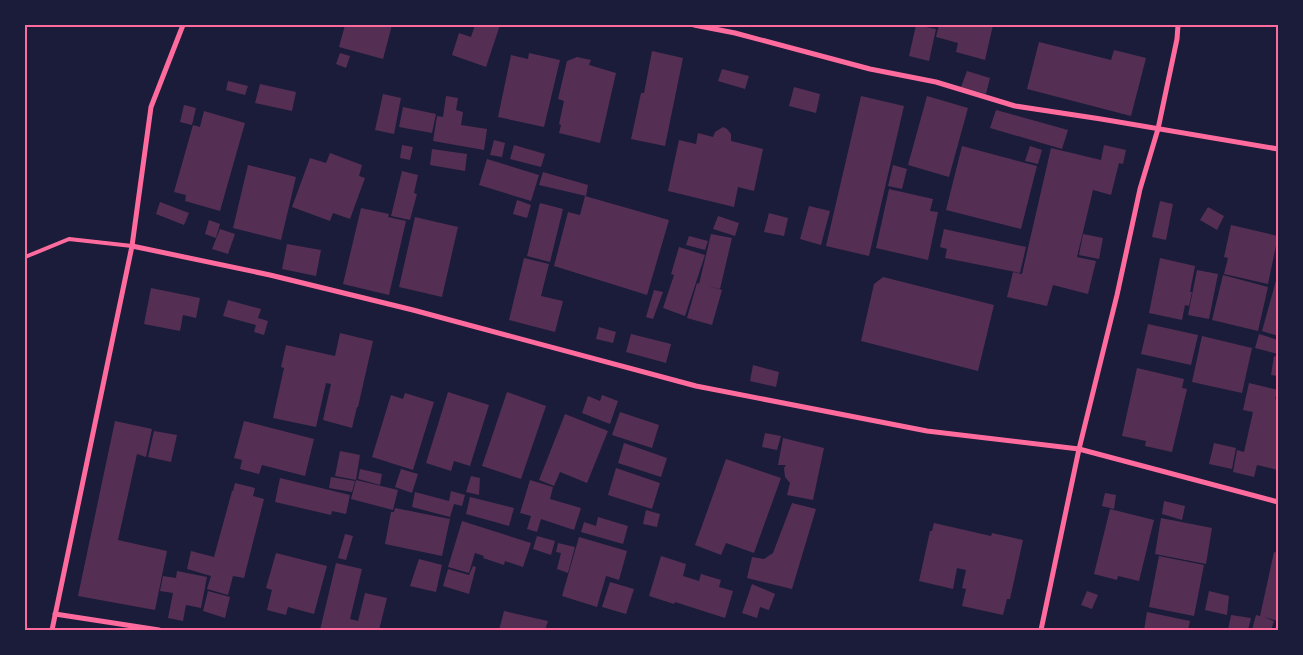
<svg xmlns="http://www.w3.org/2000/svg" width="1303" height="655" viewBox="0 0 1303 655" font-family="'Fira Sans Condensed',sans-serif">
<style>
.building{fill:#542f53}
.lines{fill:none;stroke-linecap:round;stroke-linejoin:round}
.service{stroke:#ff6b9d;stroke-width:4}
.minor{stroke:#ff6b9d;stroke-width:5}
.neatline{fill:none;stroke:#ff6b9d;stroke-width:2}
</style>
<rect width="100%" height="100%" fill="#1b1b3a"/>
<g class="building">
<polygon points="345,25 392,25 383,59 339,47"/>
<polygon points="475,25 500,25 486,67 452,55 459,33 471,37"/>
<polygon points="916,25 936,29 929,61 909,56"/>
<polygon points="939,25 993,25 985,60 956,52 958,43 936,37"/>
<polygon points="1039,42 1111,60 1114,50 1146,58 1131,116 1027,89"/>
<polygon points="652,51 683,58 665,146 631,139 641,93 644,93"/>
<polygon points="340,53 350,56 346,68 336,64"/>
<polygon points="529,53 560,60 544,127 498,117 511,55 528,59"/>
<polygon points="577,57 591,60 589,65 616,73 600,143 559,133 561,125 559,124 564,101 558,99 567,61"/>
<polygon points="722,69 749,76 745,89 718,81"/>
<polygon points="967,71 990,78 986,94 961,87"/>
<polygon points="228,81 248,86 245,95 226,90"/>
<polygon points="260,84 296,92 292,111 255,103"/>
<polygon points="794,87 820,94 816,113 789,106"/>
<polygon points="383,94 401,98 394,134 375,130"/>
<polygon points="446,96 458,98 456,110 463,112 461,125 487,129 484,150 433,141 437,116 443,117"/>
<polygon points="861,96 904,106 869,256 826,246"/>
<polygon points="927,96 968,108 949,177 908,165"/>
<polygon points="184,105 196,108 192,125 180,122"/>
<polygon points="403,107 436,114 432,133 399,127"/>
<polygon points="996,110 1068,130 1062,149 990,128"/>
<polygon points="204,111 245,123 220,211 185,201 186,195 174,192 193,125 200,127"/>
<polygon points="723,127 727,129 731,134 731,141 763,149 754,191 738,187 734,207 668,191 679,140 696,144 698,133 713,137 715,132"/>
<polygon points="494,140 505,143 502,157 490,155"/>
<polygon points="402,145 413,147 410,160 400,158"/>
<polygon points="514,145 545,154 541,167 510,159"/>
<polygon points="1104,145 1126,150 1123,164 1119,163 1111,195 1093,190 1077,257 1096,261 1088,294 1053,285 1047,306 1007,297 1013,272 1022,274 1051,148 1101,160"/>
<polygon points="962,146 1037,166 1021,229 946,210"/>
<polygon points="1030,146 1042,150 1038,164 1025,161"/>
<polygon points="432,149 467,154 465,171 430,165"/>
<polygon points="330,153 362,165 359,176 365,178 350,219 333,213 330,221 292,207 310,158 326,163"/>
<polygon points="487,159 539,175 531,201 479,185"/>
<polygon points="248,165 296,177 281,240 233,228"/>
<polygon points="893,165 907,169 902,189 888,186"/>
<polygon points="402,171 418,175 414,193 417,194 410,220 391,216"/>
<polygon points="543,172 588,185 586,196 539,185"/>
<polygon points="889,189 933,199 930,211 938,212 928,260 876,248"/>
<polygon points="585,196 669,220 647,295 554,266 568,212 580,215"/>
<polygon points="517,200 531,205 527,218 513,214"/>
<polygon points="1160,201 1173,204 1166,240 1152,237"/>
<polygon points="160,202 189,213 184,225 156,214"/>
<polygon points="540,203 563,209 550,262 527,256"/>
<polygon points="809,206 830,211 821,245 800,239"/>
<polygon points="1208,207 1224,216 1217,230 1200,220"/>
<polygon points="361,208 389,214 388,217 406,221 389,295 343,284"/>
<polygon points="769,213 788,218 784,236 764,232"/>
<polygon points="718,216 739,223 735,236 713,229"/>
<polygon points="415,217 458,227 442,297 399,287"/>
<polygon points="209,220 220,224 216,238 205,234"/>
<polygon points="1231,225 1278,236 1268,284 1224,274 1228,258 1224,257"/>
<polygon points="220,229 235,234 228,254 212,249"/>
<polygon points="944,229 1026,247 1020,273 945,258 947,249 940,247"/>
<polygon points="711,234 732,238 720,289 708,286 722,290 712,325 687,318 697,283 699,284"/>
<polygon points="1083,234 1103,238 1099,259 1079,255"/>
<polygon points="689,236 708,241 705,250 686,245"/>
<polygon points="287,244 321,250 316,276 282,269"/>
<polygon points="679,247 705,255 685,316 663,308 674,275 671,274"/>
<polygon points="524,258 549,264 541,296 563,301 555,332 509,320"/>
<polygon points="1160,258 1195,266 1190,292 1192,292 1189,306 1185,305 1182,320 1149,313"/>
<polygon points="1197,270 1218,274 1209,319 1188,315"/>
<polygon points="1223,275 1268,287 1258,331 1212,320"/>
<polygon points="883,277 994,305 978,371 861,341 874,284"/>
<polygon points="1277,277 1278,277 1278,336 1262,331"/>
<polygon points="151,288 200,298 196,318 183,315 180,331 144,324"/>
<polygon points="654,290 663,292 653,319 646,317"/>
<polygon points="228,300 261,309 258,318 268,321 264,335 254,332 256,325 223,316"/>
<polygon points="1148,324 1198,335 1191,365 1141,354"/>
<polygon points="599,327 616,332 613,343 596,339"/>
<polygon points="340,333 373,341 358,407 357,407 352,428 323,420 331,384 326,383 316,427 273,418 284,368 281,367 286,345 335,356"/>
<polygon points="631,334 671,344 666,363 626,352"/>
<polygon points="1259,334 1278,340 1278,354 1255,348"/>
<polygon points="1202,336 1252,348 1242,393 1192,382"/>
<polygon points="1274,356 1278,357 1278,376 1271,375"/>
<polygon points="753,365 779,372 776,387 750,381"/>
<polygon points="1137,368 1184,379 1182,388 1187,389 1172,452 1145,446 1146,441 1122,436"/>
<polygon points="1249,383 1278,390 1275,399 1278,400 1278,470 1257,465 1254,477 1233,472 1237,450 1244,452 1253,412 1243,410"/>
<polygon points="448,392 489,405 470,466 454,461 451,471 426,463"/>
<polygon points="507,392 546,406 521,479 482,466"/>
<polygon points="405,393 434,402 413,470 372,457 391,395 403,399"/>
<polygon points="602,395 618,401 610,424 582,413 588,396 600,401"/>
<polygon points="620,412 659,425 652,448 612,435"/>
<polygon points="565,414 608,431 587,483 560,472 554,486 539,480"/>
<polygon points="115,421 152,429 146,457 137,454 118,540 167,551 155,610 78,596"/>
<polygon points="244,421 314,439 305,476 262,465 259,474 240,469 242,460 234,458"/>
<polygon points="154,431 177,435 171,462 148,457"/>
<polygon points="765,433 781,436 777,450 762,447"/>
<polygon points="783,438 824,448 813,500 787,495 790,483 785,477 784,468 786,465 778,465"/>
<polygon points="624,443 667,458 661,477 618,463"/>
<polygon points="1214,443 1236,448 1232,469 1209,464"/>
<polygon points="340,451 360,455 356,480 335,476"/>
<polygon points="726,459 781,478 754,553 726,543 721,555 695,545"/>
<polygon points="616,468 660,483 652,509 608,495"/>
<polygon points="360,469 382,474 380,485 358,479"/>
<polygon points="401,469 418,474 412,493 395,487"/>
<polygon points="471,476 480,478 479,495 466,492"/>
<polygon points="331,477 355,481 352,492 329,488"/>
<polygon points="280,478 350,495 346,514 332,511 331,515 275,502"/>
<polygon points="356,480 398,490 393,510 351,499"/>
<polygon points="530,480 553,487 550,499 581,508 574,530 541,519 537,532 527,529 531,516 520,513"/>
<polygon points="235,483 255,488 253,496 264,499 244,578 233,576 228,595 207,589 211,576 187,569 191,551 214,557 232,491 233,491"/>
<polygon points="451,491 465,495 462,506 454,504 450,517 412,507 415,492 449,501"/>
<polygon points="1105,493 1116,495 1114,509 1102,506"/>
<polygon points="470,497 514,508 509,526 466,514"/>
<polygon points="1164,501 1185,506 1182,520 1162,514"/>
<polygon points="792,503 816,509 792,589 747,578 752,557 764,559 773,553"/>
<polygon points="395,508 450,519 442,556 385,544 391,512 394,512"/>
<polygon points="1110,509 1154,520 1139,581 1118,576 1117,580 1094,574"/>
<polygon points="646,510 660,514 657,527 643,524"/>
<polygon points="598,517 628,526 623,544 581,532 584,522 596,526"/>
<polygon points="1161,518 1212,528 1206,564 1155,554"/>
<polygon points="462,521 531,543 523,567 505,561 504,565 483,558 484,556 475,553 469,573 448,567"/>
<polygon points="934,523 991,536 992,533 1023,540 1010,599 1007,599 1003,615 962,606 966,589 962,588 966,570 957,568 953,589 919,581 930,531 932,531"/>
<polygon points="345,534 353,536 346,560 338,558"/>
<polygon points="537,536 555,541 551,555 533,549"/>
<polygon points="579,537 627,551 619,580 606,576 597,607 562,596"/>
<polygon points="558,543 575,547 568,573 557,569 561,553 556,552"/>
<polygon points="1274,552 1278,553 1278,621 1264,617 1274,621 1271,630 1252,630 1256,615 1260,616"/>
<polygon points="276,553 327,566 314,614 288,607 286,615 267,610 272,590 266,588"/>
<polygon points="661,556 686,564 683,576 699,581 701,574 721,580 719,587 733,591 725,618 675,602 674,604 649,596"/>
<polygon points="1159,556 1204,565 1194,616 1149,607"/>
<polygon points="419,559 442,565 436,592 410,586"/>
<polygon points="336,563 362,569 350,619 358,621 365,593 387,598 379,630 320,630"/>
<polygon points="473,566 476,567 469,594 443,586 448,569 469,575"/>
<polygon points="177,571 207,577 201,608 186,605 183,621 168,618 173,593 160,591 163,576 176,578"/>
<polygon points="610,582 634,589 626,614 602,607"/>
<polygon points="752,584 775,594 769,610 760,607 757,618 742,613"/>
<polygon points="208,591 230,597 225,618 203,611"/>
<polygon points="1087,591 1098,595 1092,609 1081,605"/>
<polygon points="1209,591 1229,596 1227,615 1205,610"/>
<polygon points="504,611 548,621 545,630 499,630"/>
<polygon points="1147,612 1190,621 1188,630 1144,630"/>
<polygon points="1231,615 1251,618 1248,630 1228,630"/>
</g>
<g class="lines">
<polyline class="service" points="25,257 69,239 132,246"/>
<g class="minor">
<polyline points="694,25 735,33 870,69 936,82 1015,106 1101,119 1278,149"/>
<polyline points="132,246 270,275 413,310 696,386 927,431 1079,449 1278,502"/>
<polyline points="55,614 159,630"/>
<polyline points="52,630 132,246 151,107 183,25"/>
<polyline points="1041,630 1079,449 1117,295 1140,189 1158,129 1177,39 1178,25"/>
</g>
</g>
<rect width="1303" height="655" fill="none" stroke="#1b1b3a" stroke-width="52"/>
<rect x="26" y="26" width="1251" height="603" class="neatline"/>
</svg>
